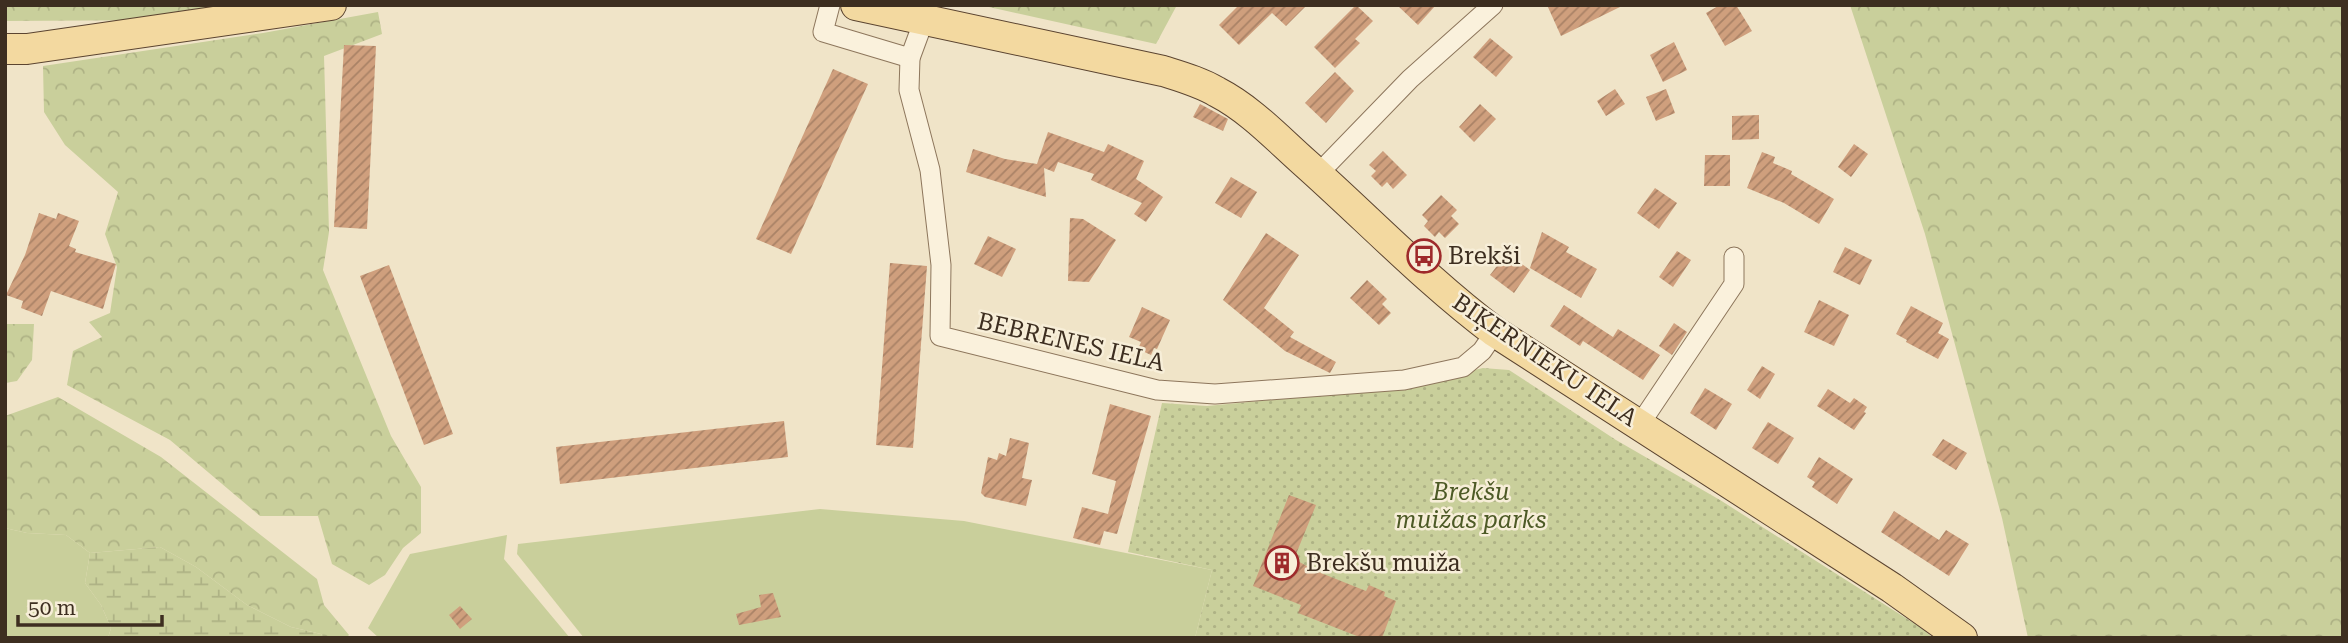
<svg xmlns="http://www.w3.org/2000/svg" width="2348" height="643" viewBox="0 0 2348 643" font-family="'Roboto Serif',serif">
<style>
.green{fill:#c9cf9b}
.forest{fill:url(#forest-crowns)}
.wetland{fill:url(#wetland-marsh)}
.park{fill:url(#park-dots)}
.building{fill:url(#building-hatch)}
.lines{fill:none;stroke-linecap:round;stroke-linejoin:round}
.minor-casing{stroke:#8d765c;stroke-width:21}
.primary-casing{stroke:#5b4430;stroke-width:32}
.minor{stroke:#faf1dc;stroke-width:19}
.primary{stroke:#f3d9a0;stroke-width:30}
.labels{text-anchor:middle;stroke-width:5;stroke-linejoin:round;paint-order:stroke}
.poi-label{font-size:24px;fill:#3d2e20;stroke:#f7eed8;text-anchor:start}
.street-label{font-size:24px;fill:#3d2e20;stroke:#f7eed8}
.park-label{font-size:24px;font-style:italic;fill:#4d5a26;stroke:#f7eed8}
</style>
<defs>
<pattern id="forest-crowns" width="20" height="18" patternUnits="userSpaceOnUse" patternTransform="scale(1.75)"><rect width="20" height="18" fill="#c9cf9b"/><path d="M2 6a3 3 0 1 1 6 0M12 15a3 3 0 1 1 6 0" fill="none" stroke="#aeb285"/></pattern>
<pattern id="wetland-marsh" width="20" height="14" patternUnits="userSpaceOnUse" patternTransform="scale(1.75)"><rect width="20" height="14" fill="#c9cf9b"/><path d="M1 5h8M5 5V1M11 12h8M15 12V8" fill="none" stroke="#aeb285"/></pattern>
<pattern id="park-dots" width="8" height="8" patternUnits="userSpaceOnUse" patternTransform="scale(1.75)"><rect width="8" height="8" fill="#c9cf9b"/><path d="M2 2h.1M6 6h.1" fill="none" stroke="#aeb285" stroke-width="1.8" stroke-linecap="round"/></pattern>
<pattern id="building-hatch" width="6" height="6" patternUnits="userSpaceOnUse" patternTransform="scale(1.75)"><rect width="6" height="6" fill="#cf9f7d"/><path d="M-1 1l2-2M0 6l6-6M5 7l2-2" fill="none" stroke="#a98266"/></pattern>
</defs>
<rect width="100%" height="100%" fill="#f0e4c8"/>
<g class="green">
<polygon points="820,509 964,521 1212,570 1195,638 584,638 517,554 518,544"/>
<polygon points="5,528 27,533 66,535 90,553 85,583 101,605 111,628 108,638 5,638"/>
<polygon points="507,535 504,559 570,638 379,638 368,628 410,554"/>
</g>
<g class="forest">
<polygon points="5,5 273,5 179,20 5,21"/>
<polygon points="980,5 1177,5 1156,44"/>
<polygon points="1850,5 2343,5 2343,638 2028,638 2002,518 1925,234"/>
<polygon points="378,12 382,34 324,56 329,232 323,270 391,436 421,487 421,533 403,548 385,575 369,585 332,564 318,516 260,516 170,440 67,385 73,351 102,337 89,322 110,313 117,267 105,234 118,192 65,145 44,112 43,66 263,33"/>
<polygon points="5,324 34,324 32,360 17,381 5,383"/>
<polygon points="58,397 161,457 317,579 324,605 349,635 346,638 324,638 321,634 291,627 247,605 196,567 160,547 90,553 66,535 27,533 5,528 5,416"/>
</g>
<polygon class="wetland" points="160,547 196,567 247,605 291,627 321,634 324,638 108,638 111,628 101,605 85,583 90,553"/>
<polygon class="park" points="1483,368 1509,370 1616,440 1720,500 1923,629 1933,638 1195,638 1212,570 1128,552 1162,403 1207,406 1260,401 1440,378"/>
<g class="building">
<polygon points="1239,5 1307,5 1286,26 1272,13 1239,45 1219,25"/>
<polygon points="1356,5 1373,21 1355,39 1360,43 1335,68 1314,47"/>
<polygon points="1397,5 1436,5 1418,25"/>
<polygon points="1547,5 1624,5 1561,36"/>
<polygon points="1720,5 1736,5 1752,31 1725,46 1706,13"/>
<polygon points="1490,38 1513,57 1496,77 1473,57"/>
<polygon points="1674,42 1687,70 1663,82 1650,55"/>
<polygon points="344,45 376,46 367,229 334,227"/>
<polygon points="833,69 868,84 791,254 756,239"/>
<polygon points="1335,72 1354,91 1326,123 1305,103"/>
<polygon points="1615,89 1625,104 1606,116 1597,101"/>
<polygon points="1666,89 1675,113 1656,121 1646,97"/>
<polygon points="1200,104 1228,119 1223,131 1193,117"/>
<polygon points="1480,104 1496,119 1474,142 1459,127"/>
<polygon points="1759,115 1759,139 1732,140 1732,116"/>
<polygon points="1048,132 1104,152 1108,144 1144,161 1136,179 1163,197 1146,222 1134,214 1142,203 1091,180 1094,174 1058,162 1054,172 1044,168 1046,197 966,172 973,149 1005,159 1037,164"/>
<polygon points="1854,144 1868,154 1851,177 1838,167"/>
<polygon points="1383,151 1407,175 1393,189 1387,182 1382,187 1371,176 1376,171 1369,165"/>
<polygon points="1762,152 1775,157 1773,163 1792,171 1791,174 1834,199 1819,224 1784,203 1747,188"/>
<polygon points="1705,155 1730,155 1730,186 1704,186"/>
<polygon points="1231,177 1257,192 1241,218 1215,203"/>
<polygon points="1655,188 1677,203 1659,229 1637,213"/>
<polygon points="1441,195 1457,210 1451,216 1459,224 1445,238 1439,232 1435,237 1424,226 1428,221 1422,215"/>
<polygon points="39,213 56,219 58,213 79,221 69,246 76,249 75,252 116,264 103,309 51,291 42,316 21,308 23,301 6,295 25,255"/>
<polygon points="1070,218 1083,219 1116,240 1089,282 1068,281"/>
<polygon points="1542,232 1569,247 1566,252 1597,269 1581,298 1530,268"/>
<polygon points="1266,233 1299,255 1264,308 1294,332 1290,337 1336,362 1330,373 1285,351 1223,300"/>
<polygon points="988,236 1016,249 1002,277 974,264"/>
<polygon points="1845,247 1872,260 1860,285 1833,272"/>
<polygon points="1677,251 1691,260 1673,287 1659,277"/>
<polygon points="1507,253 1530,270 1514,293 1490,275"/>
<polygon points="890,263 927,266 913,448 876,445"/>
<polygon points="389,265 453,434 424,445 360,276"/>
<polygon points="1367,280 1387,299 1382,304 1391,313 1379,325 1350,298"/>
<polygon points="1819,300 1849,315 1834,346 1804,332"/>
<polygon points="1564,305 1613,337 1618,329 1660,355 1643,380 1583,341 1580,346 1550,326"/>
<polygon points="1911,306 1943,323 1938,333 1949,339 1938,359 1906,342 1907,340 1896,334"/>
<polygon points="1142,307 1170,320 1157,349 1154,348 1151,355 1138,349 1141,342 1129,337"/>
<polygon points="1674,323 1687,332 1672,355 1659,346"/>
<polygon points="1762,366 1775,374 1760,399 1747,390"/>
<polygon points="1705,388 1732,404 1716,430 1690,413"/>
<polygon points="1828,389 1850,403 1854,398 1867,407 1864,412 1866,413 1854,430 1817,406"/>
<polygon points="1110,404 1151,416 1117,534 1104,531 1100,545 1073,538 1082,507 1108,514 1116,481 1092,474"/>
<polygon points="784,421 788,457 560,484 556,447"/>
<polygon points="1768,422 1794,438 1778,464 1752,448"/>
<polygon points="1010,438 1029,443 1022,478 1032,480 1026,506 985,497 981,493 988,457 997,460 999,453 1006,456"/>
<polygon points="1943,439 1967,453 1956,470 1932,455"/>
<polygon points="1819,457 1853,479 1837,504 1812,487 1815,482 1807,477"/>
<polygon points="1289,495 1316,505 1294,559 1316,571 1366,591 1369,585 1385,592 1384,596 1396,601 1382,638 1362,638 1298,613 1301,605 1253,586"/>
<polygon points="1894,511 1939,540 1946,530 1969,544 1949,576 1881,532"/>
<polygon points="773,593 781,617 739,625 736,614 761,607 759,595"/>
<polygon points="460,606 472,619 460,629 449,615"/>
</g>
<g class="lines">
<defs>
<g id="minor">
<polyline points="830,5 823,32 910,58"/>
<polyline points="924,20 910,58 909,90 930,170 941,265 940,336 1157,390 1215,394 1404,380 1463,367 1482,351 1495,332"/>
<polyline points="1318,174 1410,79 1493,5"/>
<polyline points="1640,424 1734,284 1734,257"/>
</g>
<g id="primary">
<path d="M856 5 1163 71C1182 77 1200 82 1217 92 1250 109 1277 138 1304 162 1368 219 1427 281 1495 332L1892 588 1962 638"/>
<polyline points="5,49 27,49 331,5"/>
</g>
</defs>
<use href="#minor" class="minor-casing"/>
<use href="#primary" class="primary-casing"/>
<use href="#minor" class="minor"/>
<use href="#primary" class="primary"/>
</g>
<defs>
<symbol id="bus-ring" viewBox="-11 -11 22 22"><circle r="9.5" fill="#f7eed8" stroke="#9e2a2b" stroke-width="1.5"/><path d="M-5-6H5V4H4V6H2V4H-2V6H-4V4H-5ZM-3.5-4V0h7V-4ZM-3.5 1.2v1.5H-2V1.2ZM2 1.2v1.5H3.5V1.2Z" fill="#9e2a2b"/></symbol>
<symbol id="building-ring" viewBox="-11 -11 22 22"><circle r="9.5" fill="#f7eed8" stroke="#9e2a2b" stroke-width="1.5"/><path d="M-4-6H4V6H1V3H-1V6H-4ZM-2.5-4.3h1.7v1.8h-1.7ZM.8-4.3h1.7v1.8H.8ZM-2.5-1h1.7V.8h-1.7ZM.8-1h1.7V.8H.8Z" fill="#9e2a2b"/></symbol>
</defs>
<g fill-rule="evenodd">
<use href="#bus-ring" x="1405" y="237" width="38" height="38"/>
<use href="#building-ring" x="1263" y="544" width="38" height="38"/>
</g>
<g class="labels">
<g class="poi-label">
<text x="1448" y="264">Brekši</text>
<text x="1306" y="571">Brekšu muiža</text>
</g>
<g class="street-label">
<text transform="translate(1071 342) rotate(13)" y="8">BEBRENES IELA</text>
<text transform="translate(1545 360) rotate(34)" y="8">BIĶERNIEKU IELA</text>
</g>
<g class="park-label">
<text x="1471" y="500">Brekšu<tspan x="1471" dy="28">muižas parks</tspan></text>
</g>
</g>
<rect width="2348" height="643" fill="none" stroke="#3d2e20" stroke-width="14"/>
<path d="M18 615v10h144v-10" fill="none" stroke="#3d2e20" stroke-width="3.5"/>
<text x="28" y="615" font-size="21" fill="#3d2e20" stroke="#f7eed8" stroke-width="5" paint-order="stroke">50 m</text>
</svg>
